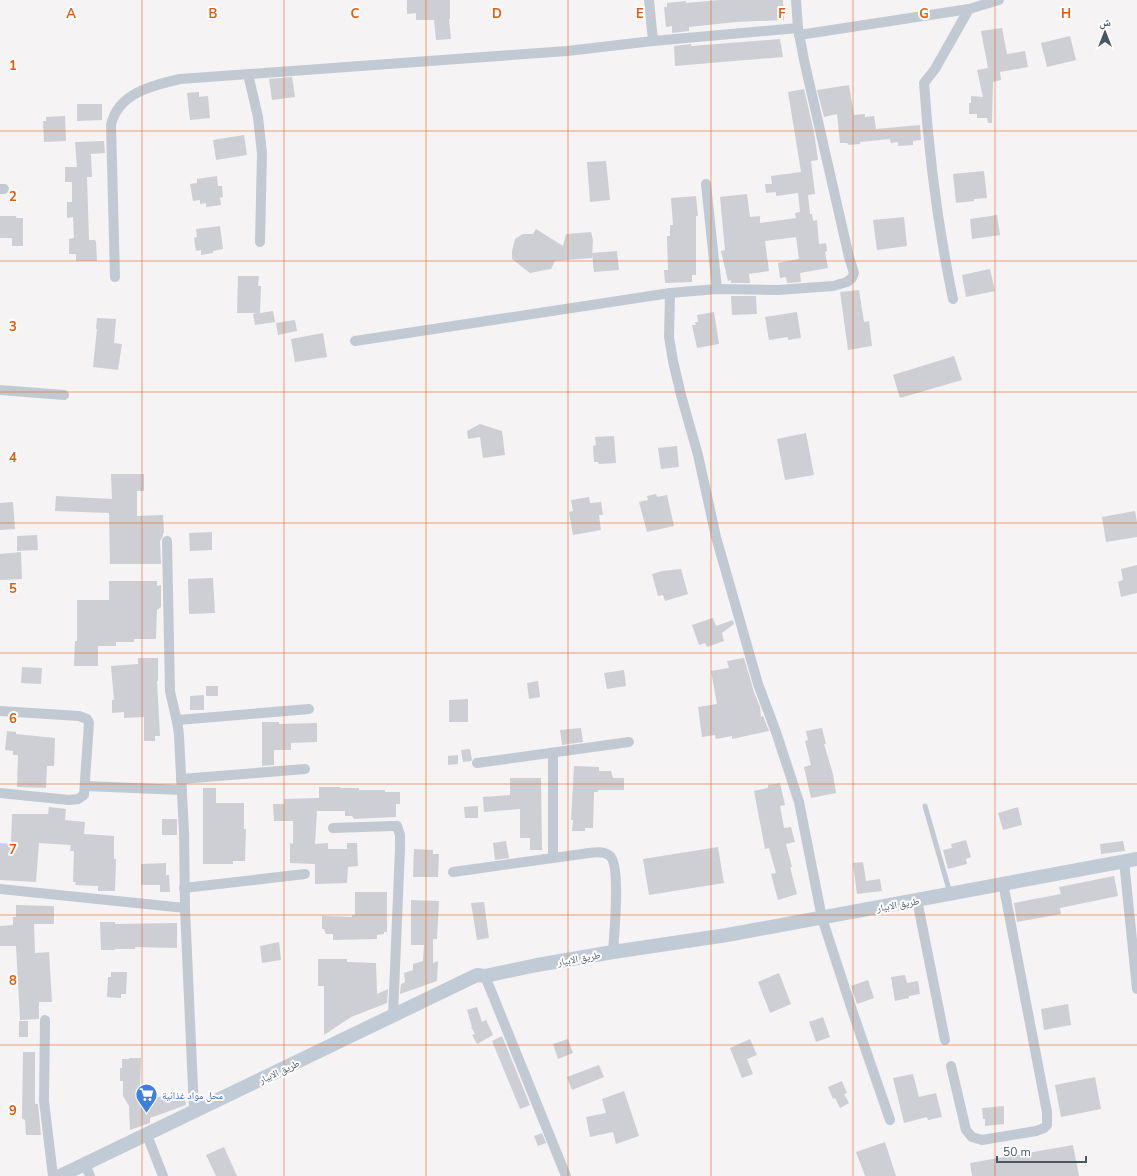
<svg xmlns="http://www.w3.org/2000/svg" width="1137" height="1176" viewBox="0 0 1137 1176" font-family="'Nunito Sans','Noto Naskh Arabic',sans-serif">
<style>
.building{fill:#cdcfd5}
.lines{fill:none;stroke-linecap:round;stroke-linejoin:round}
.lane{stroke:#c1cad2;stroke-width:5}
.street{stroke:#c1cad2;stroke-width:10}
.secondary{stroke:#c1cbd6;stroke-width:14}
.grid{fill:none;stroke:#e8590c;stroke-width:1;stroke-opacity:0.55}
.labels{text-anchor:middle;stroke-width:4;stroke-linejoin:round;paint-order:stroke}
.street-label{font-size:10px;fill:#4a5661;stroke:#fff}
.shop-label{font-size:10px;fill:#366cbe;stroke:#fff;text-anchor:start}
.grid-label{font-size:13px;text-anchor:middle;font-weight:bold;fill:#e8590c;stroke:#fff;stroke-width:4;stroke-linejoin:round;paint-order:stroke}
</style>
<rect width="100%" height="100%" fill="#f5f3f3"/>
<g class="building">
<polygon points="407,0 450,0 450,19 449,19 451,39 436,40 434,20 416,20 416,13 407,14"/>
<polygon points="719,0 783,0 784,20 736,22 689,27 689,31 672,33 672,26 666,27 664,7 667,7 667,3 686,1 686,3"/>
<polygon points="1002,28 1007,54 1025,51 1028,67 1000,72 1001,80 993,82 992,123 988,123 987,118 977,118 977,114 969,114 969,103 971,103 971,96 983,97 977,70 988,68 981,31"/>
<polygon points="1070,36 1076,60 1047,67 1041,43"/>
<polygon points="780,39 783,57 675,66 674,46 691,44 691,46"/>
<polygon points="292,77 295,97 272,100 269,79"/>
<polygon points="849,85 854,115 865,114 865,117 874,116 876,129 920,125 921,140 913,141 913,145 898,146 898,142 891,143 890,139 860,142 860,144 849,145 847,143 840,143 837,114 824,117 817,90"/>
<polygon points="804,89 814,132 818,160 811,161 815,194 808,195 810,214 812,214 813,221 817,220 819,244 826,243 827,251 825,252 828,268 800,273 801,282 787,283 786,277 780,278 778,263 799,259 796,237 765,241 769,271 749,274 750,283 731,283 731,280 728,281 721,251 725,250 720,197 747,194 750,217 760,216 760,223 796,218 795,213 800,212 798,193 776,196 776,192 766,193 765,184 772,184 771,176 801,172 788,92"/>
<polygon points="199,92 199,97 208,96 210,118 190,120 187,93"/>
<polygon points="77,104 102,104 102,120 77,121"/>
<polygon points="65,116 66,141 44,142 43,121 46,121 46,117"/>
<polygon points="244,135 247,155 216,160 213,140"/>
<polygon points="104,141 105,153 91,154 92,177 87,177 89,240 95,240 96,242 97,261 76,261 76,254 69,254 69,239 74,238 73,217 67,218 67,202 72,202 72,182 65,182 65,167 77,167 75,142"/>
<polygon points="606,161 610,200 590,202 587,162"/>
<polygon points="984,171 987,198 974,199 974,201 956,203 953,174"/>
<polygon points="217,176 218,186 222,186 223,197 220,198 221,205 206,207 206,203 200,204 200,200 193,201 190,184 197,183 197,179"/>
<polygon points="696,196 698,216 696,216 696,275 692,275 692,282 665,283 664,270 668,270 667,236 670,236 670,225 673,225 671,198"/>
<polygon points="997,215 1000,235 972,239 970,219"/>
<polygon points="0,216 16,216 16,218 23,218 23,246 12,246 12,238 0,238"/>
<polygon points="904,217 907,246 877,250 873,220"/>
<polygon points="220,226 223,249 213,251 213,253 201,255 201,250 196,251 194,238 197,237 196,229"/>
<polygon points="536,229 563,246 566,234 591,232 593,240 592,258 555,261 551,269 530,273 512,259 512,251 515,239 523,234 533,234"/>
<polygon points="617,251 619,270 594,272 592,253"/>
<polygon points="990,269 995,291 966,297 962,275"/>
<polygon points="238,276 259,276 258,286 261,286 260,313 273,311 275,322 255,325 253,314 257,313 237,313"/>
<polygon points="859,290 864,322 869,321 872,346 848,350 840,292"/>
<polygon points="731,296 756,296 757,314 732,315"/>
<polygon points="714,312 719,344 697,348 692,325 696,325 695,322 698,322 697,315"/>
<polygon points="797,312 801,338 788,340 788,337 769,340 765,317"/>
<polygon points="97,318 116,319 114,343 122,344 118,370 93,367 97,329 96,329"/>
<polygon points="295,320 297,331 278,335 276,323"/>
<polygon points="323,333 327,357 295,362 291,339"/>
<polygon points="954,356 962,380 900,398 893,375"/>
<polygon points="480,424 502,431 505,455 483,458 480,437 468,439 467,431"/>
<polygon points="806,433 814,475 785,480 777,439"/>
<polygon points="614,436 616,463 599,464 598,462 594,462 593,446 596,445 595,437"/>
<polygon points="677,446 679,467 661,469 658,448"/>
<polygon points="111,474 144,474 144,491 137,491 137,516 163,515 164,533 163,533 163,536 160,541 161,564 110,564 109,513 55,511 56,496 112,499"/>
<polygon points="656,494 657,497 667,495 674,526 647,532 639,502 648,500 647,496"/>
<polygon points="589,497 590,503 601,502 603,515 599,515 601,530 573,535 569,512 573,511 571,500"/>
<polygon points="13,502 15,529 0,530 0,503"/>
<polygon points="1135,511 1137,522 1137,537 1106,542 1102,517"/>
<polygon points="212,532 212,550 190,551 189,533"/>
<polygon points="37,535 38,550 17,551 17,536"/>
<polygon points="21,552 22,579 0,580 0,554"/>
<polygon points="1137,565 1137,593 1121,597 1118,582 1123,580 1121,569"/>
<polygon points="681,569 688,594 665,601 663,595 658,596 652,574 662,571"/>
<polygon points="213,578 215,613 189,614 188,579"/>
<polygon points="109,581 157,581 157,586 161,585 161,607 157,610 156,639 134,639 134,642 116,642 116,646 98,646 98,666 74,666 75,641 77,641 77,600 109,600"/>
<polygon points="713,618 716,626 733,620 734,624 722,633 724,641 707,647 705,643 699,645 692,625"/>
<polygon points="138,658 158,658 158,681 157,681 160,736 155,736 155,741 144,741 144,717 124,718 124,712 112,713 112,700 114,700 111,666 138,664"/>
<polygon points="744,658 754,692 760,707 761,717 763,716 769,731 732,739 732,736 716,739 715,735 702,737 698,707 717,704 711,671 729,668 727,661"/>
<polygon points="22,667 42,668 41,684 21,683"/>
<polygon points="624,670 626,686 607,689 604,673"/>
<polygon points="538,681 540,697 529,699 527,683"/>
<rect x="206" y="686" width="12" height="10"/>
<polygon points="204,695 204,710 190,710 190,696"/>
<polygon points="468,699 468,722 449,722 449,700"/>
<polygon points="262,722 279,722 279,724 317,723 317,742 291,743 291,750 274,750 274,765 262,766"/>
<polygon points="581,728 583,742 562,745 560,730"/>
<polygon points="822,728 826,744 824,744 833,774 836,793 811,798 804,767 811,765 805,741 808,740 806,731"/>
<polygon points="7,731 16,732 16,734 55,738 54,766 47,766 46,788 17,787 18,755 13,755 13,751 5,750"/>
<polygon points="470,749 472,760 471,761 463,762 461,750"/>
<polygon points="458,755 458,764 448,765 448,756"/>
<polygon points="574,766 599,767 599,771 611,771 613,778 624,778 624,790 598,790 598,792 594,792 593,828 585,828 585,831 572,831 573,820 571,820"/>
<polygon points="510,778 541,778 542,850 530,850 530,838 520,838 520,809 484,812 483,797 510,795"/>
<polygon points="780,783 785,805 780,806 784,828 791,827 795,842 786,844 792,867 790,867 797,894 778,900 771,874 776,873 769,848 765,849 754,791 768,788 768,785"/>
<polygon points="319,787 340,787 340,788 359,788 359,790 385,790 385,792 400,792 400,804 396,804 396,817 354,819 352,816 345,816 345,811 317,811 315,844 328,843 328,849 347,849 347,843 357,843 358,866 348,867 347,883 315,884 315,864 290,863 290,843 293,844 293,821 274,821 273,804 284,804 284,799 319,798"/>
<polygon points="203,788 216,788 216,803 244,803 244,829 246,829 245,861 233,861 233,864 203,864"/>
<polygon points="478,806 478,818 465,818 464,807"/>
<polygon points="49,807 66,809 65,820 85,822 84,834 114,836 114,859 116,859 115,891 98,891 98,886 75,885 76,882 73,882 74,851 70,851 71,845 39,843 36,882 0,880 0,843 11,844 12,814 48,814"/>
<polygon points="1018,807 1022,825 1003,830 998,813"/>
<rect x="162" y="819" width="15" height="16"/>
<polygon points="966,840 971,857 966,859 967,864 948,869 943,850 952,848 951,844"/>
<polygon points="506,841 509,858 495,860 493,843"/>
<polygon points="1123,841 1125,851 1101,854 1100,844"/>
<polygon points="718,847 724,883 649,895 643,859"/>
<polygon points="414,849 433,850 433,854 439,854 438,877 413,877"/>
<polygon points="863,862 866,881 880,879 882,891 857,894 853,863"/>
<polygon points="166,863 166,875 169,875 170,892 160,892 160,885 141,885 141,864"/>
<polygon points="1114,876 1118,896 1060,908 1061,914 1017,922 1014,903 1061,894 1059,887"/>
<polygon points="355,892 387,892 387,932 384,932 384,934 377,935 377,939 333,940 333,934 326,934 324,929 322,929 322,916 352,917 352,915 355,915"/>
<polygon points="411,900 439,901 437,939 433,939 433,963 438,961 437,981 400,994 401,984 405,982 404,973 413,970 413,964 423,961 424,945 411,945"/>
<polygon points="484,902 489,938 477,940 471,903"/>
<polygon points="16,905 54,906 54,924 34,924 35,953 49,952 52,1002 39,1002 39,1019 20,1020 16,946 0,946 0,926 13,925 13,917 16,917"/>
<polygon points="100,922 115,922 115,924 177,923 177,948 135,947 135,949 115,949 115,950 101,950"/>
<polygon points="279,942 281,960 262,963 260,946"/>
<polygon points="318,959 347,959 347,962 376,963 377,994 388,989 387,1003 351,1017 324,1035 324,986 318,986"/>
<polygon points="111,972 127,972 126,994 121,994 121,998 107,997 108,977 111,977"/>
<polygon points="779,973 791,1004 770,1013 758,982"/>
<polygon points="905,975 907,983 918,981 920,994 909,996 909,998 895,1001 891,977"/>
<polygon points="868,980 874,998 857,1004 851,986"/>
<polygon points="1068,1004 1071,1025 1044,1030 1041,1009"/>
<polygon points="477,1007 482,1022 486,1020 493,1035 477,1044 472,1035 475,1034 471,1027 472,1027 467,1010"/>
<polygon points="823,1017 830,1037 816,1042 809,1022"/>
<rect x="19" y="1021" width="9" height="16"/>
<polygon points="502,1036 530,1105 520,1109 492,1041"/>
<polygon points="568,1039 573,1053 558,1059 553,1044"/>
<polygon points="750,1039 757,1055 747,1059 753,1074 742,1078 730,1048"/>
<polygon points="23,1052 35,1052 35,1104 38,1104 41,1135 26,1135 25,1120 22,1118"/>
<polygon points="129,1058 141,1058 140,1086 146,1086 146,1099 184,1093 186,1105 150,1118 150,1123 130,1130 129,1106 123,1096 123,1081 120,1081 120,1068 122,1068 122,1059 129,1059"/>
<polygon points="599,1065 604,1077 572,1090 567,1077"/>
<polygon points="913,1074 919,1097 936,1093 942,1117 928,1120 927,1117 904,1123 893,1078"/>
<polygon points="1095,1077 1101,1109 1061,1117 1055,1085"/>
<polygon points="842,1081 847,1093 844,1094 849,1103 840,1108 835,1098 833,1099 828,1087"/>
<polygon points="624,1091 639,1136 616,1144 613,1132 590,1137 586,1117 606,1113 602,1099"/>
<polygon points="1004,1106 1004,1124 985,1126 985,1119 983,1119 982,1108"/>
<polygon points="542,1133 546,1143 538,1146 534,1136"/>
<polygon points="885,1142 896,1176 865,1176 856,1152"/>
<polygon points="1073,1145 1079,1176 972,1176 970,1163"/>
<polygon points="224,1147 237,1176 216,1176 206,1155"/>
</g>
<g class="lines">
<polyline class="lane" points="925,806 950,893"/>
<g class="street">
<polyline points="649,0 653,41"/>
<polyline points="799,35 969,9 999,0"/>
<polyline points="248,74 258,117 262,153 260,242"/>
<polyline points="706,184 717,289"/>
<polyline points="0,189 4,189"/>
<path d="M115 277 111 125C118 93 153 85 180 79L567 51 653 41 798 28"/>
<polyline points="670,293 669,337 673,361 681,395 698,455 716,537 758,684 776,732 799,802 822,918 853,1013 890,1120"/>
<path d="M953 299C938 228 929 156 924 83L935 69 969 9"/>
<polyline points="355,341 670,293 717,289 778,290 833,286 847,282 852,278 854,273 849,257 804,60 798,28 796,0"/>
<polyline points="0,390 64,395"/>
<path d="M167 541 170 691C173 707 178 720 179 736L184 833 185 908 194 1111"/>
<polyline points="0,711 79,716 87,719 89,723 84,795 78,799 69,800 0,793"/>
<polyline points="178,720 309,709"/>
<polyline points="553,753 553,858"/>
<polyline points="477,763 629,742"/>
<polyline points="181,779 305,769"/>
<polyline points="85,786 182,790"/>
<polyline points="333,828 393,826 397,826 400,835 400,849 393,1015"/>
<polyline points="1124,861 1137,989"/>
<path d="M453 872 589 853C596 852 604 851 610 856 621 866 614 935 613 952"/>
<polyline points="184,888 305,874"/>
<polyline points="0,889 185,908"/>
<polyline points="917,900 945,1040"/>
<polyline points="485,976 566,1176"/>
<polyline points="45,1020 44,1101 53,1176"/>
<polyline points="951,1066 966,1130 972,1137 982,1140 1036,1131 1044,1128 1047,1125 1047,1112 1003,883"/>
<polyline points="147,1135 163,1176"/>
<polyline points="85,1164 90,1176"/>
</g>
<polyline class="secondary" points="60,1176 477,975 485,976 537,965 613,952 727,935 1137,859"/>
</g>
<path class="grid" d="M142 0V1176M284 0V1176M426 0V1176M568 0V1176M711 0V1176M853 0V1176M995 0V1176M0 131H1137M0 261H1137M0 392H1137M0 523H1137M0 653H1137M0 784H1137M0 915H1137M0 1045H1137"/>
<defs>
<symbol id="supermarket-pin" viewBox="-11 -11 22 30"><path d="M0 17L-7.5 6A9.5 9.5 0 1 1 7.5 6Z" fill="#3f7fe0" stroke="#fff"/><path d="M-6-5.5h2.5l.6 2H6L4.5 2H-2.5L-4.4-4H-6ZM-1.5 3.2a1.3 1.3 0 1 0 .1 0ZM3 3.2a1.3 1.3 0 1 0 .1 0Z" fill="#fff"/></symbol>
</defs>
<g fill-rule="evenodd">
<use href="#supermarket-pin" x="134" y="1082" width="25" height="34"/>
</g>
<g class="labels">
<g class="street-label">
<text transform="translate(898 904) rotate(-10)" y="4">طريق الابيار</text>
<text transform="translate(579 958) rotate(-10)" y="4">طريق الابيار</text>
<text transform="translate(279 1071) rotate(-25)" y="4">طريق الابيار</text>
</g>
<g class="shop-label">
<text x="162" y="1099">محل مواد غذائية</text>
</g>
</g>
<g class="grid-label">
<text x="71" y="18">A</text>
<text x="213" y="18">B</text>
<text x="355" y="18">C</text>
<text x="497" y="18">D</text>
<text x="640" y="18">E</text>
<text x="782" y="18">F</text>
<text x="924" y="18">G</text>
<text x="1066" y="18">H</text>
<text x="13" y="70">1</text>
<text x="13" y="201">2</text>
<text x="13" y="331">3</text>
<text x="13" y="462">4</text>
<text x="13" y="593">5</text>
<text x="13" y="723">6</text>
<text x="13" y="854">7</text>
<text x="13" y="985">8</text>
<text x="13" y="1115">9</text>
</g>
<g transform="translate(1105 32)" stroke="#ffffff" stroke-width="3" paint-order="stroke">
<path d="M0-3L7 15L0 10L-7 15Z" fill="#4a5661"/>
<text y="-6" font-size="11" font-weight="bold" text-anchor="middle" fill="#4a5661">ش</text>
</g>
<path d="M997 1156v6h89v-6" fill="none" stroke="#4a5661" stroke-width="2"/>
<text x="1003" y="1156" font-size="12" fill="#4a5661" stroke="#ffffff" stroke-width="3" paint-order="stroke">50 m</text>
</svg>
